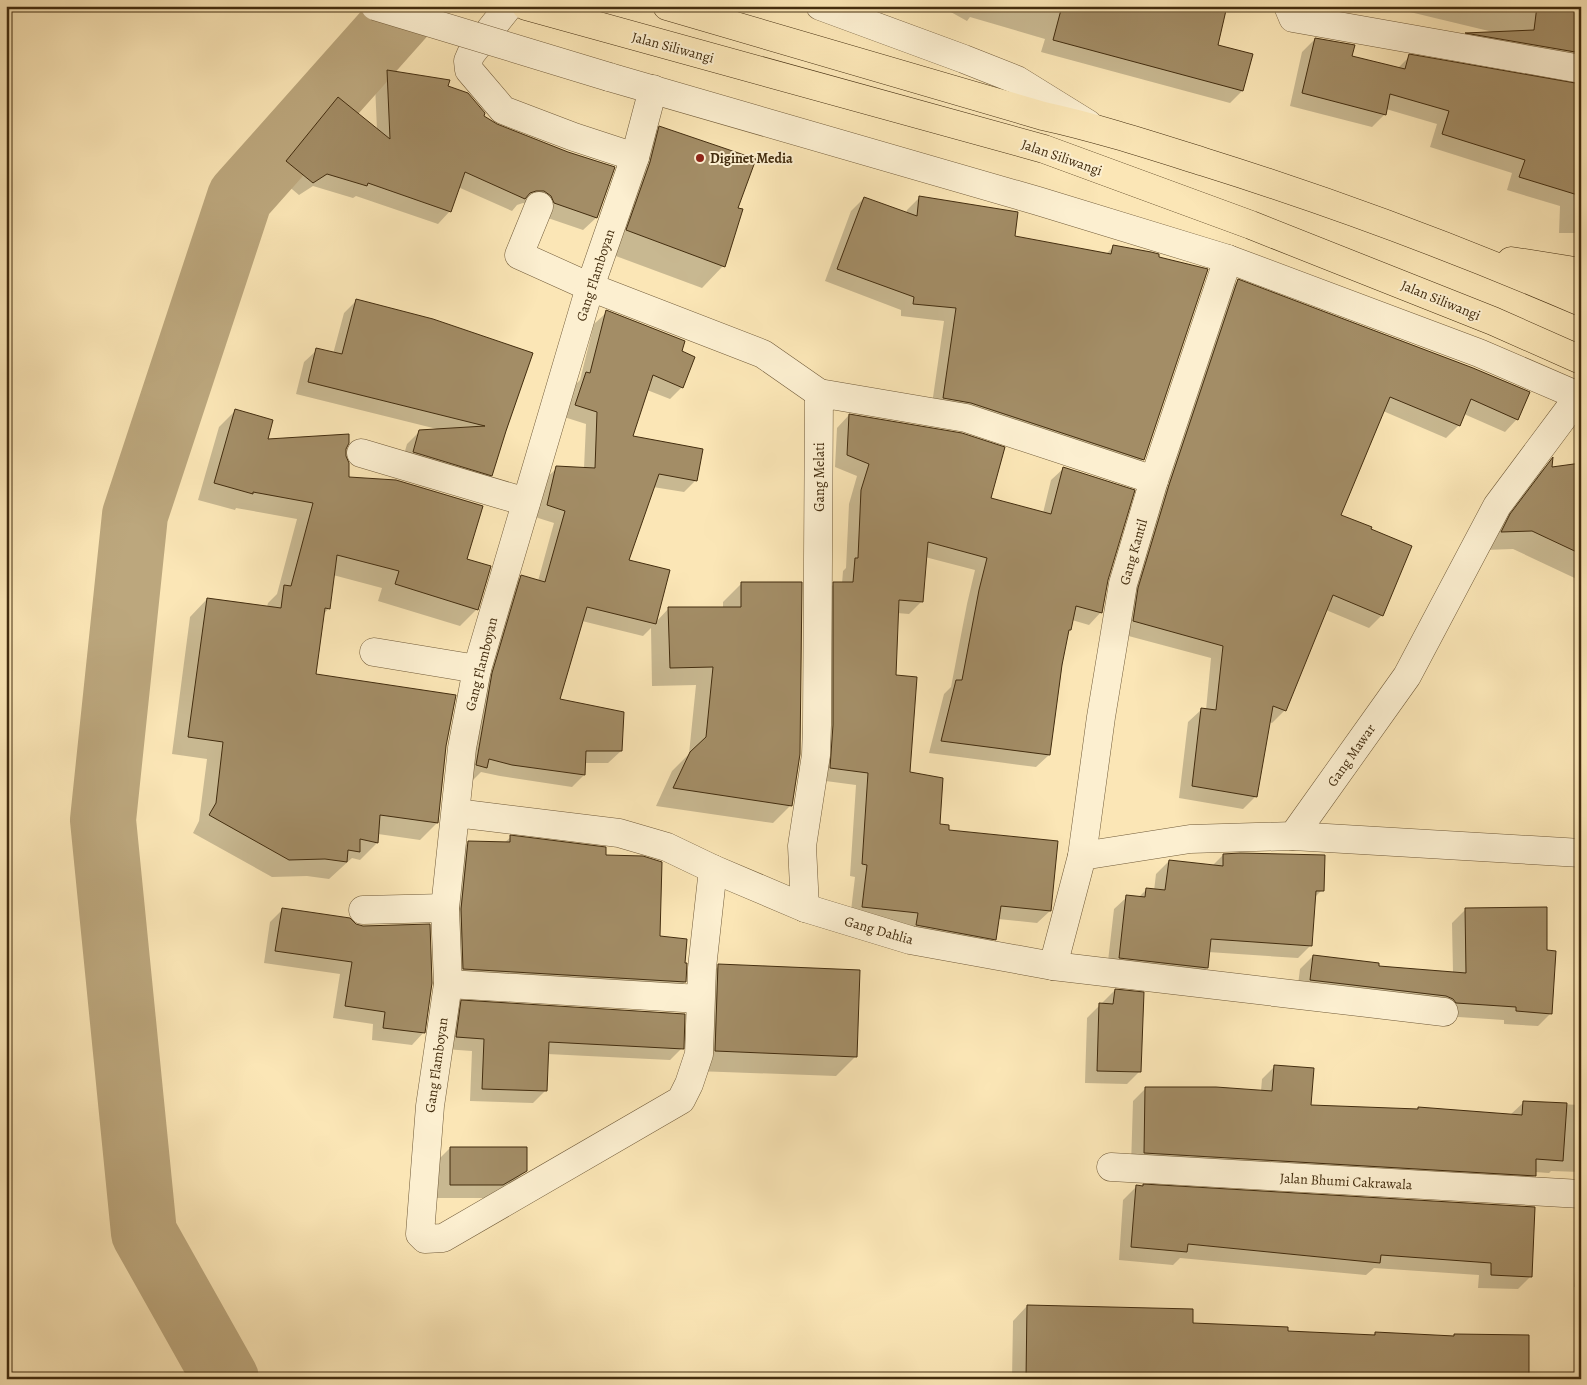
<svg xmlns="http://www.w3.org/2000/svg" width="1587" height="1385" viewBox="0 0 1587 1385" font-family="Alegreya,serif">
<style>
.shadow{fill:#0003}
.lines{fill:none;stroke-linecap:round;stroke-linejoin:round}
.river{stroke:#bca77d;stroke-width:66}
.building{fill:#a38d66;stroke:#432d0f}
.minor-casing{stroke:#715b39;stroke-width:29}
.tertiary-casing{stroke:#715b39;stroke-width:29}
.trunk-casing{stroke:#432d0f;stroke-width:29}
.minor{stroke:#fcefd0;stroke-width:28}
.tertiary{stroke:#fcefd0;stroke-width:28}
.trunk{stroke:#fbe6b6;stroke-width:28}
.tertiary-bridge-casing{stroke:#715b39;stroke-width:29;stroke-linecap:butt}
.tertiary-bridge{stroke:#fcefd0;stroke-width:28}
.poi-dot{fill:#8f2418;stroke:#fcefd0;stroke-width:2}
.labels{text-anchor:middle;stroke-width:4;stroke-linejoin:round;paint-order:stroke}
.street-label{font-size:14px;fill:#432d0f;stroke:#fcefd0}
.poi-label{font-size:14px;font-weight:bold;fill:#432d0f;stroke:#fcefd0;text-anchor:start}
</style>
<rect width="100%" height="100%" fill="#fbe6b6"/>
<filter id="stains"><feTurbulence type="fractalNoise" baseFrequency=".004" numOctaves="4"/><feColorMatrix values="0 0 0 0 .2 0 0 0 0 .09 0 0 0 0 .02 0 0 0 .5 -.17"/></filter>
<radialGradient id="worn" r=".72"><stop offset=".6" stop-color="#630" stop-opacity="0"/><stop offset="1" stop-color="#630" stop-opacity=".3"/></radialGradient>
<g class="shadow">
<polygon points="940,6 1226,6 1217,46 1252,55 1242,91 1230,103 1041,52 1045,39 970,17 967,21"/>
<polygon points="1385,6 1581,6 1581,74 1453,46 1465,34 1493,32"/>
<polygon points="1315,39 1351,57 1398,68 1410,56 1581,85 1581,233 1559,233 1560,206 1507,190 1512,173 1430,147 1437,124 1386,109 1385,114 1372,127 1290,106 1302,52"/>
<polygon points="388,71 446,87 596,218 583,230 542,216 531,204 523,203 517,205 512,211 458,187 450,211 438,224 356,196 353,198 313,186 299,195 274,174 326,112 339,99 377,130 375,84"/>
<polygon points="660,127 737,209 723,266 702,288 605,252 638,149"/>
<polygon points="920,197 1017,212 1014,237 1105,255 1114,246 1143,460 1130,473 931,411 944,321 901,316 901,310 825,281 851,211 864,198 906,214 907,210"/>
<polygon points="1238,281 1517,419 1505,432 1464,414 1459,425 1446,438 1383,411 1340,516 1369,530 1382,615 1369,628 1326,610 1285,710 1272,723 1269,722 1256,796 1243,809 1179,798 1188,722 1201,710 1206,710 1211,658 1121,634 1225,293"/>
<polygon points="356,301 532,354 491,475 478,488 401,465 407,444 420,431 437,429 296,394 304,362 317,350 333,354 344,313"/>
<polygon points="607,312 680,352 682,387 670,399 647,390 632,437 696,480 684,492 653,487 628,561 656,622 669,608 723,608 723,602 741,584 791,805 773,823 656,806 672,771 689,754 696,685 652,686 651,628 643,636 582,621 558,700 621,751 608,763 585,763 584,775 572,787 500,776 481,772 473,780 464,777 509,589 521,577 538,581 554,523 535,517 544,480 557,468 584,468 586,424 564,417 574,386 580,380 594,324"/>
<polygon points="236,410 266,441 345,449 347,478 465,560 477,609 460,626 378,601 382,588 333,575 329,608 323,615 315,675 445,746 437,823 420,840 378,834 377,843 360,860 352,858 329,879 307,876 272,877 193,833 199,821 207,759 172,754 190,617 207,599 267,607 268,603 277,594 297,519 236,508 235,510 198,500 219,427"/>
<polygon points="849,415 989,499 1043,513 1051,480 1064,468 1107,579 1101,612 1089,625 1072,620 1070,630 1067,633 1049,755 1036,767 929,753 944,694 951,687 967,604 975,570 925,557 922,601 909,614 897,613 894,676 908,773 938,825 947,831 1056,842 1050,911 1037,923 998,919 994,939 982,952 850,919 855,877 850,876 856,785 818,780 822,596 834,584 842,584 843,571 846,568 849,504 857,476 835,467 837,428"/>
<polygon points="1552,460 1551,468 1581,464 1581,581 1513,549 1484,550 1492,534 1535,477"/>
<polygon points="511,837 658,938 686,964 685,982 669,997 448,984 453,858 468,843 504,843"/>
<polygon points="1223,855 1322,890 1314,898 1311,945 1298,958 1208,952 1207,968 1194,981 1107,970 1114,909 1127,897 1138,898 1146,890 1154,891 1156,874 1169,861 1212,866"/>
<polygon points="282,910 349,920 424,1032 412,1045 372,1040 373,1024 333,1018 340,974 264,963 270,922"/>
<polygon points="1465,910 1551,1013 1538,1026 1504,1024 1504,1020 1443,1016 1297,993 1300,969 1313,956 1377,968 1453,973 1452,923"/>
<polygon points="719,966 855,1057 836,1076 696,1071 699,985"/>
<polygon points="1115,990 1140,1071 1127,1084 1085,1083 1087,1018"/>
<polygon points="462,1002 682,1048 670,1060 547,1054 545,1091 533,1103 470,1101 472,1051 444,1049 449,1014"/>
<polygon points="1275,1066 1310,1106 1416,1110 1418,1108 1510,1115 1524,1102 1579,1105 1581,1104 1581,1172 1551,1171 1549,1173 1535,1172 1535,1175 1522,1188 1131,1166 1133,1101 1146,1088 1261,1091 1262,1079"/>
<polygon points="450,1148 525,1171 512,1184 488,1198 437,1198 437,1161"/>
<polygon points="1136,1187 1533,1208 1531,1276 1518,1289 1478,1288 1479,1275 1374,1268 1366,1275 1180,1258 1173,1265 1119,1260 1123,1200"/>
<polygon points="1581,1226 1581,1288 1574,1287 1578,1229"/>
<polygon points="1027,1306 1192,1324 1287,1332 1372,1336 1375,1333 1453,1337 1454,1335 1527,1379 1012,1379 1013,1321"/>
<polygon points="1581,1370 1581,1379 1572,1379"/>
</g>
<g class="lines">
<polyline class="river" points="226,1379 144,1233 103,820 135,515 240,197 410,6"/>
</g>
<g class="building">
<polygon points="1062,6 1227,6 1218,45 1253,54 1243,91 1053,40"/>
<polygon points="1537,6 1581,6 1581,53 1465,33 1534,30"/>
<polygon points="1315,38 1355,45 1352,56 1405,69 1409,54 1581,84 1581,196 1519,177 1525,160 1442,134 1449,111 1390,94 1386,115 1302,93"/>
<polygon points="387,70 450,80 448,86 468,93 485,113 484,116 497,124 568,152 615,167 597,218 554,203 551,196 544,191 536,191 530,193 525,199 465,172 451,212 368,183 367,186 327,174 313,183 286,161 338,97 390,139"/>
<polygon points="659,126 756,159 738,208 743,209 725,267 626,230 650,162"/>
<polygon points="919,196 1018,212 1015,236 1111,254 1113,245 1151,252 1159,254 1159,257 1208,269 1144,460 971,403 943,398 956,308 913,304 914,297 837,269 864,197 917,216"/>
<polygon points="1238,279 1473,368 1530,392 1518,420 1471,399 1460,426 1390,397 1341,515 1372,527 1371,529 1412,546 1383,616 1333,595 1286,711 1273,706 1257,797 1192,786 1201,708 1216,710 1223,646 1133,621 1138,588 1169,485"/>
<polygon points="356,299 433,319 533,353 506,431 492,476 413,452 419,430 485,426 308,382 316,348 342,354"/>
<polygon points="606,310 685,341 682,351 695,357 683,388 653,375 633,436 703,449 697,481 659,474 629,560 670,570 656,624 587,607 560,699 624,712 622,751 586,751 585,775 512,765 489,759 487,768 476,765 492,673 521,575 545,582 565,511 547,505 556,466 595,468 597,412 575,405 586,372 590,373"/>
<polygon points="235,409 273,420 268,439 349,434 349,443 346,449 346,456 349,463 349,477 396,480 483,506 467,559 491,566 478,610 395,584 399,571 337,555 330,609 325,608 316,674 456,695 446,746 438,823 380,815 378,843 360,839 360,852 348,850 347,862 325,859 289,860 209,815 216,803 223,742 188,737 207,598 281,608 284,585 291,586 313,503 253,492 253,494 214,483"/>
<polygon points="849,414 962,433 1005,447 991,498 1051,514 1063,467 1135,490 1108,580 1102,613 1076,606 1071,630 1069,630 1062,665 1050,755 941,741 956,680 962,680 979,590 987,558 928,542 923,602 899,600 896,675 917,677 910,772 943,778 940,824 949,825 949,830 1058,841 1051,911 1001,906 996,940 916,925 918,913 862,907 867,865 862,864 868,773 830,768 833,725 833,582 853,582 855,558 858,558 861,490 869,464 847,455"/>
<polygon points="1553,457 1552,467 1581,463 1581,554 1532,531 1501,532 1510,514"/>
<polygon points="741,582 802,582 800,754 792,806 673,788 690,752 706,737 713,667 670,668 668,607 741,607"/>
<polygon points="510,835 606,847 606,855 643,856 662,862 660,936 687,939 685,963 687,963 686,982 463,969 461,909 468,841 510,842"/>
<polygon points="1240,853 1325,855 1324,891 1316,891 1312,946 1211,939 1208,968 1119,958 1126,895 1145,897 1146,888 1165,890 1169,860 1223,866 1223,854"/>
<polygon points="1547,907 1547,950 1556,951 1552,1014 1516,1011 1516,1007 1456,1003 1453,999 1446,996 1310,980 1313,955 1379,963 1379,966 1466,973 1465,908"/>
<polygon points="282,908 350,918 356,924 363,926 430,924 432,983 425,1033 383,1028 385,1012 345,1006 352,962 275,951"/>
<polygon points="718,964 860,970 857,1057 715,1051"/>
<polygon points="1115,989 1144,992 1141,1072 1097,1071 1099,1003 1113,1004"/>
<polygon points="461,1000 685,1014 684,1049 549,1042 547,1091 482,1089 484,1039 456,1037"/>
<polygon points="1274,1065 1314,1068 1311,1105 1418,1109 1418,1107 1522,1115 1523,1101 1567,1103 1563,1161 1536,1159 1536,1176 1144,1153 1145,1087 1216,1087 1272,1091"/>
<polygon points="450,1147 527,1147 527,1171 503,1185 450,1185"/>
<polygon points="1143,1184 1535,1207 1532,1277 1491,1275 1491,1263 1381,1255 1380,1263 1188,1244 1187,1252 1131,1247 1136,1185 1143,1186"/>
<polygon points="1027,1305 1193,1309 1193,1323 1288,1327 1288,1331 1375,1335 1375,1332 1454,1336 1454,1334 1529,1335 1529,1379 1026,1379"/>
</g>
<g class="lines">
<defs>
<g id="minor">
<polyline points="509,6 471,54 468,61 469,70 503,110 574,137 635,157"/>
<polyline points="1288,6 1293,18 1581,69"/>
<polyline points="539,206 519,255 590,287 763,354 819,393"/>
<polyline points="361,453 526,502"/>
<polyline points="374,652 477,669"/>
<polyline points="456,813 619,833 667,847 713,869 702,968 699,1054 689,1084 681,1100 443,1238 425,1239 420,1234 430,1106 448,984 445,908 462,748 477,669 590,287 635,157 653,89"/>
<polyline points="1293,836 1581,853"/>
<polyline points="1082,856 1101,717 1123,584 1154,480 1228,259"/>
<polyline points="713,869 805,908 910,940 1053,966 1444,1012"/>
<polyline points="805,908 802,846 816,755 817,725 819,393 966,418 1154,480"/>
<polyline points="363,910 445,908"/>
<polyline points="1053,966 1082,856 1190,839 1293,836 1407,676 1497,506 1579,396"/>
<polyline points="448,984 700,999"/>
<polyline points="1111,1167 1581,1194"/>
</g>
<g id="tertiary">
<polyline points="820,6 964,59 1017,80 1088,124"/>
<polyline points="609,77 1038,201 1228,259 1479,353 1581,397"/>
</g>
<g id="trunk">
<polyline points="526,6 1044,149 1251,225 1493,321 1581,360"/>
<path d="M667 6 1043 116C1098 128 1150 145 1204 162 1332 202 1458 249 1581 302"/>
<polyline points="1511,261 1581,272"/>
</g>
</defs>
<use href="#minor" class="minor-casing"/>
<use href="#tertiary" class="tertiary-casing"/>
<use href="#trunk" class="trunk-casing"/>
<use href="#minor" class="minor"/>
<use href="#tertiary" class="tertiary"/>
<use href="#trunk" class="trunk"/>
<defs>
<polyline id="tertiary-bridge" points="375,6 609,77"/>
</defs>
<use href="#tertiary-bridge" class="tertiary-bridge-casing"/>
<use href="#tertiary-bridge" class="tertiary-bridge"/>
</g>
<circle class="poi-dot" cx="700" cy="158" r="5"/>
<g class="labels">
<g class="street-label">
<text transform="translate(673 47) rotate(15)" y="5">Jalan Siliwangi</text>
<text transform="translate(1062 157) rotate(19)" y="5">Jalan Siliwangi</text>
<text transform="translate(595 275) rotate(-72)" y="5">Gang Flamboyan</text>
<text transform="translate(1441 300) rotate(22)" y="5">Jalan Siliwangi</text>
<text transform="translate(819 477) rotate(-90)" y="5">Gang Melati</text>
<text transform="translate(1133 552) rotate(-74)" y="5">Gang Kantil</text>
<text transform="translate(481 664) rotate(-76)" y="5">Gang Flamboyan</text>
<text transform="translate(1351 755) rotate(-55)" y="5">Gang Mawar</text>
<text transform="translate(879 930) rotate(16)" y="5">Gang Dahlia</text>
<text transform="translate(436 1065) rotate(-82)" y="5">Gang Flamboyan</text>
<text transform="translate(1346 1181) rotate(3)" y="5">Jalan Bhumi Cakrawala</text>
</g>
<g class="poi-label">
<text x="710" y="163">Diginet Media</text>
</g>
</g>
<rect width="1587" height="1385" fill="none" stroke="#fbe6b6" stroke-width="25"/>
<rect x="8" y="8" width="1572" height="1370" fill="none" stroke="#432d0f" stroke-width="2.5"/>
<rect x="12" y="12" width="1562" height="1360" fill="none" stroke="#432d0f"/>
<rect width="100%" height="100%" filter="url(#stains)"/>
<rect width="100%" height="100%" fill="url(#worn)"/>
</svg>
